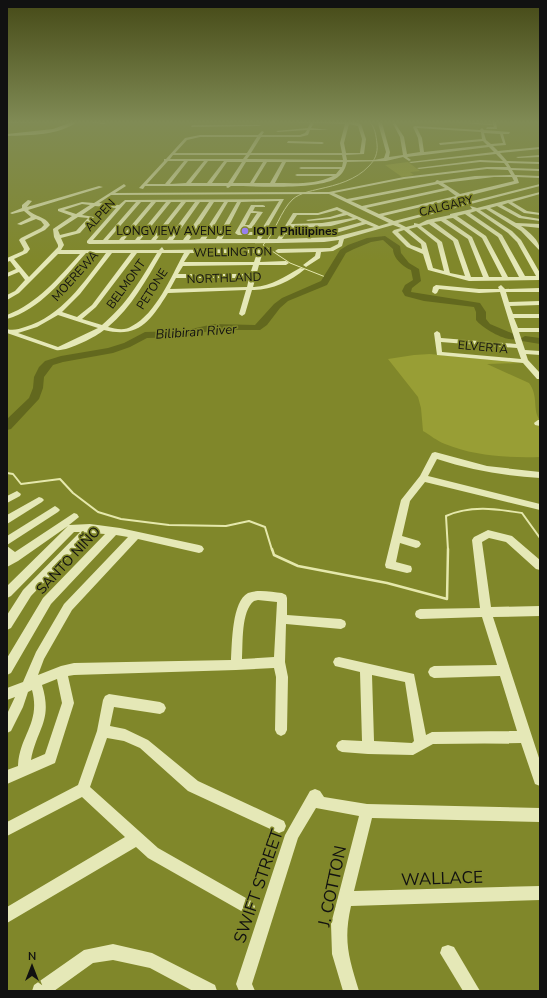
<svg xmlns="http://www.w3.org/2000/svg" width="547" height="998" viewBox="0 0 547 998" font-family="'Nunito Sans',sans-serif">
<style>
.green{fill:#989e35}
.lines{fill:none;stroke-linecap:round;stroke-linejoin:round}
.stream-far2{stroke:#e5e8ac;stroke-width:1}
.stream-far1{stroke:#e5e8ac;stroke-width:2}
.stream{stroke:#e5e8ac;stroke-width:2.5}
.river{fill:#62681e;fill-rule:evenodd}
.minor{fill:#e5e8b7;fill-rule:evenodd}
.poi-dot{fill:#977fee;stroke:#80872a;stroke-width:1.5}
.labels{text-anchor:middle;stroke-width:3;stroke-linejoin:round;paint-order:stroke}
.far-street-label{font-size:12px;fill:#111;stroke:#80872a}
.far-poi-label{font-size:12px;font-weight:bold;fill:#111;stroke:#80872a;text-anchor:start}
.far-water-label{font-size:13px;font-style:italic;fill:#111;stroke:#80872a}
.street-label{font-size:14px;fill:#111;stroke:#80872a}
.near-street-label{font-size:17px;fill:#111;stroke:#80872a}
</style>
<rect width="100%" height="100%" fill="#80872a"/>
<g class="green">
<polygon points="408,162 420,171 410,172 414,175 402,177 385,165"/>
<path d="M430 354 522 363 487 364 529 383C539 396 532 411 540 420V457C509 458 474 456 445 444 437 441 430 435 423 431L421 408 418 397 388 359 414 355Z"/>
</g>
<g class="lines">
<path class="stream-far2" d="M328 278 290 263 263 245C276 232 280 211 293 199 300 193 311 191 319 189 337 185 356 180 369 166 375 160 378 153 377 144 376 135 375 127 369 121"/>
<g class="stream-far1">
<polyline points="7,473 13,474 21,484 60,479 73,493 98,512 121,519 169,525 226,526 249,521 265,527 272,550"/>
<path d="M448 550 446 516C471 505 496 509 522 513L540 538"/>
</g>
<polyline class="stream" points="272,549 274,555 298,566 387,583 447,599 448,549"/>
<g class="river">
<path d="M385 236 400 246 401 253 409 263 419 269 421 281 412 288 411 292 480 303 486 312V319L490 324 516 335 518 337 516 339C506 342 482 328 476 320V312L474 307 424 301 405 296 402 291 405 285 413 280 411 270C403 267 393 258 393 249L383 240 371 242 354 249 346 253 327 285 288 301 280 308 267 325 260 330H214L182 337 147 338 130 347 113 353 63 362 53 365 44 377 43 388 39 399 11 429 7 430V419L29 398 33 388 34 377 39 367 45 361 61 356 108 348 124 343 145 332 182 331 214 324 255 325 274 304 282 298 321 281 340 250 348 245 367 238Z"/>
<polygon points="525,336 540,338 540,344 522,341 520,339"/>
</g>
<g class="minor">
<path d="M9 121H78C59 136 30 135 7 136V134L53 129 72 122 8 123Z"/>
<polygon points="79,121 106,123 104,124"/>
<path d="M249 121H350L361 124 366 139 364 154 346 155 347 160H374L384 158 386 152 378 123 380 122 382 123 390 152 389 157 403 155 400 137 393 124 395 123 404 137 407 154 420 152 418 138 413 127 415 126 480 130 482 128 484 130 510 132 509 134H503L506 145 493 146 498 151 540 147V149L500 153 507 161 540 162V164L508 163 511 168 540 169V171L512 170 515 175 540 176V178L517 177 519 183 463 197 461 198H459L383 216 394 221 540 184V186L398 223 406 227 414 225V223L419 224 427 220 450 215V214L472 209 470 206 477 208 540 192V194L512 202 527 211 540 213V215L524 213 508 203 502 205 522 216 540 219V221L519 218 497 206 490 208 516 223 540 224V228L521 226C529 232 540 240 540 251L521 231 486 209 480 210 512 231 521 240 540 273V280L469 281 428 270 423 254 407 247 392 232 394 230 401 228 393 225 344 239 342 246 333 251 321 252 320 258 306 267 303 265 315 256 316 252 278 253 275 251 278 249 330 248 338 244 339 240 324 242 278 243 89 244 87 243V241L116 208 95 206 82 215 94 217 80 233 61 238 64 245 61 250H159L162 247 164 250 260 249 263 251 260 262 286 261 289 263 286 265H259L253 287C272 286 284 277 300 268L305 269C290 282 271 290 252 290L245 314 242 316 239 314 246 290 168 293C151 320 139 339 104 330 96 337 66 352 56 350L7 333V329C13 331 19 329 25 327 62 316 84 282 106 253H86C63 279 41 309 7 319V315C38 303 58 278 80 254H58L19 293 7 300V295L15 291 25 280 19 272 7 277V273L16 269 10 261 7 262V258L23 251 24 249 19 240 21 238 41 228 44 225 41 221 36 219 21 225 17 224 31 217 24 211 12 214 10 213 22 208V205L28 200 32 201 27 207 99 186 103 187 28 210C35 217 45 216 50 225L45 230 25 240 30 249 27 253 14 259 29 277 58 247V245L54 237 53 229 72 216 58 211V209L82 202 94 203 124 184 126 186 115 193 329 192 404 177 487 167H507L504 163 480 162 419 169 417 168 480 160 503 161 496 154 411 163 409 162 494 152 489 147 407 157 411 160 409 161 403 157 386 161 347 162C345 170 342 175 335 179 314 190 256 186 231 186L228 188 226 187 227 186H145L143 189 139 188 164 161V159H166L185 138 200 135H258L262 131 264 132 262 135H300L305 133 307 130 278 132 276 131 308 128 310 123ZM314 123 345 124 340 143 342 153H251L261 137H300L308 135 310 130H329L311 128ZM349 124 358 126 362 139 360 153H346L344 143ZM417 128 481 132 482 139 439 143 440 145 483 141 487 145 424 152 422 138ZM484 133 500 134 503 143 491 144 486 140ZM200 137H257L247 153H175L187 140ZM173 155H246L243 159H170ZM250 155H342L343 160 247 159ZM168 161H184L165 184H147ZM188 161H204L186 183 170 184ZM208 161H224L207 183H191ZM227 162H242L228 183H212ZM246 162H263L250 183H233ZM267 162H282L270 183H254ZM286 162H343L342 167H301L299 168 301 169H340L336 174H297L295 175 297 176H333C315 185 294 183 275 183ZM487 169 508 170 511 175 475 176 440 181 437 180 435 182 347 199 334 193 404 179ZM494 177H512L514 181 460 194 443 183ZM438 184 445 188 362 206 351 201ZM448 190 456 196 379 214 366 208ZM329 194 389 223 379 226 337 207 318 213H293L277 239H261L284 199 125 200 119 205 99 203 111 195ZM279 201 260 232H241L243 229 252 228 263 212 253 211 255 207H265V206L263 205H251L235 233 238 235H258L257 239H222L241 202ZM126 202H136L103 240H93ZM141 202H151L119 240H108ZM156 202H166L135 240H124ZM171 202H181L151 240H140ZM186 202H195L167 240H156ZM200 202H209L183 240H173ZM214 202H224L200 239 189 240ZM228 202H237L216 239H206ZM82 204 90 205 76 214 64 210ZM337 210 343 213 330 217 306 220 308 221 330 219 347 215 353 218 322 223 291 224 297 215H318ZM476 211 508 233 517 242 536 276H525L502 235 470 213ZM251 213H257L249 225H245ZM465 214 498 237 519 277H508L486 236 457 216ZM78 217 88 218 76 231 60 235 58 230ZM453 218 482 238 502 277H489L472 237 446 219ZM357 219 362 222 336 229 287 231 289 228 331 226ZM441 221 468 239 483 277H471L458 240 434 222ZM366 224 374 227 335 237 282 239 285 234 336 233ZM429 224 453 241 465 276 450 273 442 242 421 226ZM417 227 437 243 444 271 433 268 426 243 409 229ZM404 230 421 244 422 249 411 245 398 232ZM112 253H131L92 305 77 317 62 312 80 294ZM137 253H157C140 281 127 304 102 325L82 319 96 307ZM162 253H184C172 275 156 314 132 326 125 331 116 329 108 327 132 307 146 280 162 253ZM190 253H257L254 262H184ZM253 265 250 274H178L183 266ZM176 278H249L247 287 170 289ZM58 315 98 328 58 347 18 333 37 327Z"/>
<polygon points="435,121 493,124 491,125"/>
<polygon points="492,121 496,121 497,129 486,129 487,127 494,127"/>
<polygon points="192,125 259,125 261,126 191,127"/>
<polygon points="288,141 322,142 324,143 322,144 287,143"/>
<polygon points="540,155 540,157 518,158 516,157"/>
<path d="M436 285 479 289H499L498 287 501 285 505 289 540 288V292H506L509 302 540 301V305L510 306 513 314H540V318H514L518 328H540V332H519L525 350 540 351V355L526 354 528 360 540 373V379H537L523 363 437 355 434 333 437 331 440 333 441 338 516 344 500 292 479 293 439 289 437 293 435 294 432 292 433 287ZM441 342 517 348 521 359 442 352Z"/>
<polygon points="538,420 540,420 540,426 535,425 534,423"/>
<path d="M435 452 487 466 540 472V478C505 476 471 470 437 459L428 476 540 504V510L425 482 410 501 402 536 419 541 421 544 419 547 416 548 400 543 396 562 411 566 412 569 411 572 407 573 386 568 385 565 401 500 420 476 432 453Z"/>
<polygon points="17,491 21,494 20,496 7,503 7,496"/>
<polygon points="39,497 42,498 44,500 42,502 7,524 7,515"/>
<polygon points="55,506 58,508 60,510 58,512 7,545 7,536"/>
<path d="M74 513 77 514 79 517 69 525 90 524 120 528 199 545 202 546 204 549 202 552 199 553 138 539 72 610 44 659 38 675 61 666 74 663 231 660C232 643 232 601 248 593 258 589 272 592 282 593L286 595 287 598V615L341 619 345 621 346 624 345 627 341 629 286 624 285 662 288 677 287 730 285 734 281 736 277 734 275 730 276 677 274 668 236 670 74 675 68 676 74 703 55 763 7 784V770L18 766C19 736 41 723 32 690L28 692 23 707 11 731 7 733V714L15 697 7 700V688L23 682 36 652 64 604 128 537 116 535 51 604 11 673 7 675V658L43 598 105 534 91 533 31 596 11 628 7 630V615L23 590 80 532H74L11 596 7 598V586L68 526 18 561 7 567V546L15 552ZM258 600 277 602 274 657 242 659C243 643 241 611 254 601ZM57 679 62 703 45 754 31 760C37 728 53 721 42 685Z"/>
<path d="M488 530 512 536 540 560V570L536 569 506 542 489 538 482 542 491 607 540 606V616L493 617 540 761V786L535 784 521 743 433 744 413 755 368 754 342 752 338 750 336 746 338 742 342 740 362 741 360 672 335 666 333 662 335 658 339 657 414 674 426 735 432 732 517 731 500 676 434 678 430 676 428 672 430 668 434 666 497 665 482 617 420 619 416 617 415 614 416 611 420 609 480 608 472 540 474 537ZM372 675 405 682 414 741 412 743 374 741Z"/>
<polygon points="109,694 160,702 164,704 166,708 164,712 160,714 114,707 110,726 125,729 148,740 198,781 284,821 286,826 284,831 279,833 188,791 140,748 124,741 107,738 90,787 158,848 253,902 255,907 253,912 248,914 243,912 148,858 136,847 7,923 7,907 125,837 82,797 7,836 7,822 78,785 97,731 103,700 105,696"/>
<path d="M315 789 320 791 324 797 367 804 540 808V822L372 818 354 891 540 886V900L351 906C343 941 349 958 359 991H343L332 954 331 924 359 816 316 808 298 838 252 984 255 991H239L236 984 285 835 310 791Z"/>
<polygon points="113,944 152,953 215,985 217,991 193,991 150,968 113,960 93,963 54,991 32,991 34,985 84,950"/>
<polygon points="448,945 454,947 480,991 463,991 440,953 442,947"/>
</g>
</g>
<linearGradient id="sky" x2="0" y2="1"><stop stop-color="#464a17"/><stop offset="0.47" stop-color="#808b55"/><stop offset="1" stop-color="#808b55" stop-opacity="0"/></linearGradient>
<rect width="547" height="260" fill="url(#sky)"/>
<circle class="poi-dot" cx="245" cy="231" r="4"/>
<g class="labels">
<g class="far-street-label">
<text transform="translate(446 206) rotate(-14)" y="4">CALGARY</text>
<text transform="translate(100 215) rotate(-48)" y="4">ALPEN</text>
<text x="174" y="235">LONGVIEW AVENUE</text>
<text transform="translate(233 252) rotate(-1)" y="4">WELLINGTON</text>
<text transform="translate(75 276) rotate(-48)" y="4">MOEREWA</text>
<text transform="translate(224 278) rotate(-2)" y="4">NORTHLAND</text>
<text transform="translate(126 284) rotate(-54)" y="4">BELMONT</text>
<text transform="translate(152 289) rotate(-57)" y="4">PETONE</text>
<text transform="translate(483 347) rotate(5)" y="4">ELVERTA</text>
</g>
<g class="far-poi-label">
<text x="253" y="235">IOIT Philiipines</text>
</g>
<g class="far-water-label">
<text transform="translate(196 331) rotate(-4)" y="5">Bilibiran River</text>
</g>
<g class="street-label">
<text transform="translate(68 560) rotate(-47)" y="5">SANTO NIÑO</text>
</g>
<g class="near-street-label">
<text transform="translate(442 878) rotate(-2)" y="6">WALLACE</text>
<text transform="translate(258 886) rotate(-71)" y="6">SWIFT STREET</text>
<text transform="translate(332 886) rotate(-78)" y="6">J. COTTON</text>
</g>
</g>
<rect width="547" height="998" fill="none" stroke="#111111" stroke-width="16"/>
<g transform="translate(32 966)" stroke="#80872a" stroke-width="3" paint-order="stroke">
<path d="M0-3L7 15L0 10L-7 15Z" fill="#111111"/>
<text y="-6" font-size="11" font-weight="bold" text-anchor="middle" fill="#111111">N</text>
</g>
</svg>
